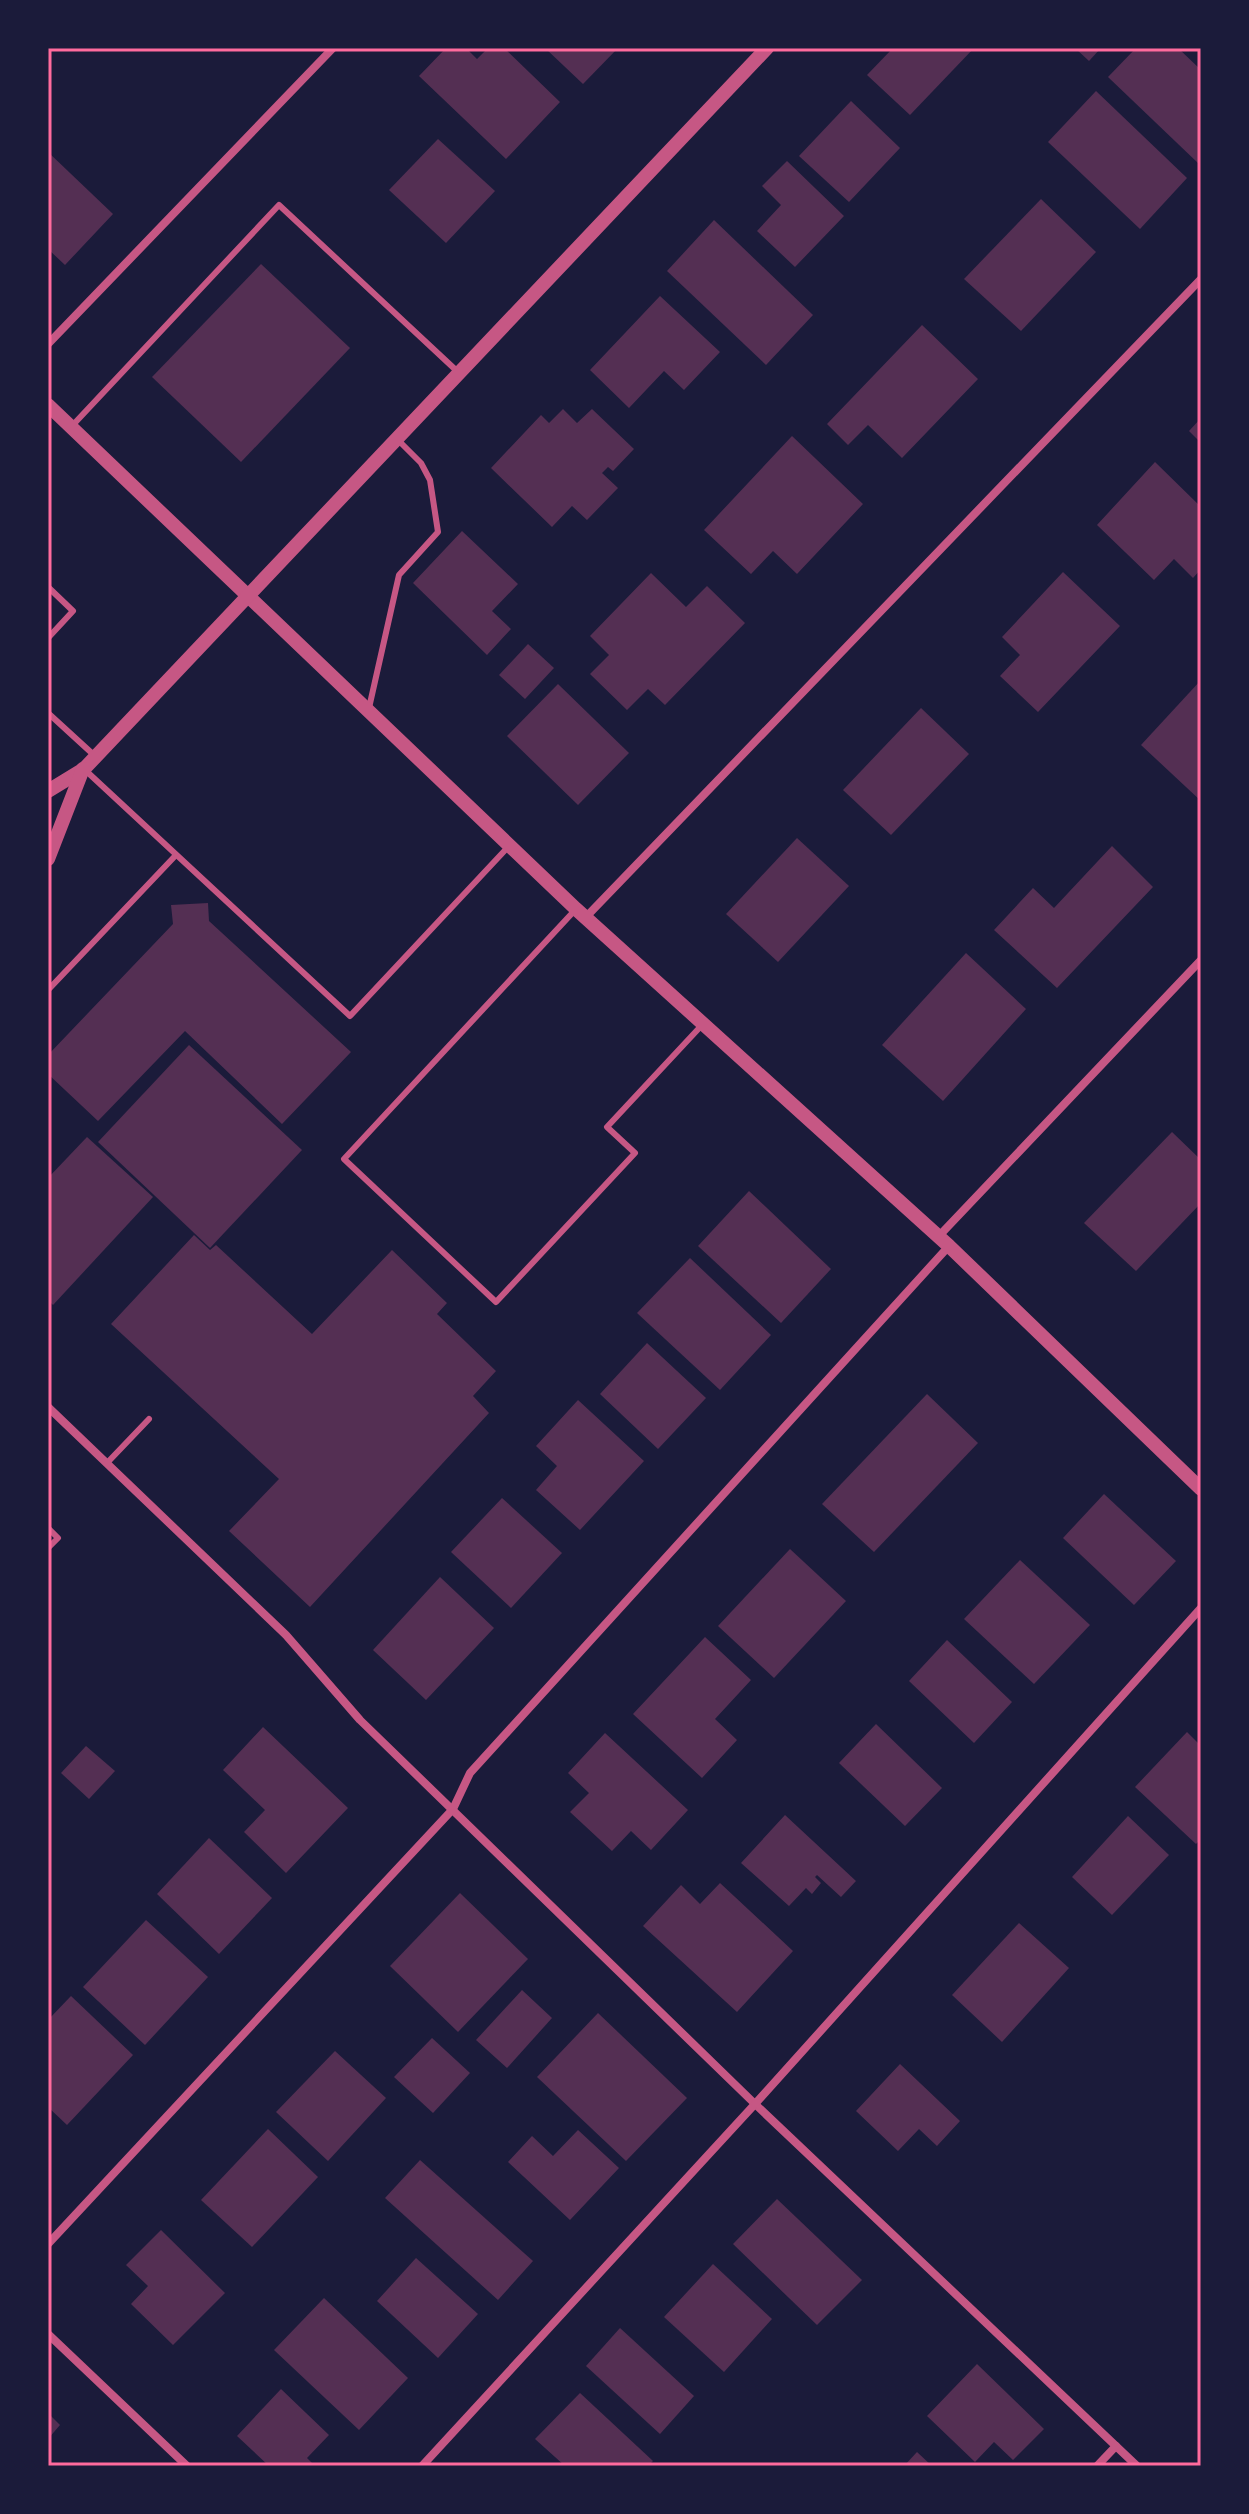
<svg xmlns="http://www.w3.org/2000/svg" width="1249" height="2514" viewBox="0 0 1249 2514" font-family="'DM Sans',sans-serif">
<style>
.building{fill:#542f53}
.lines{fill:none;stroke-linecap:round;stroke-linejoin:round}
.service{stroke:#c65784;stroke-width:6}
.minor{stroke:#c65784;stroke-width:8}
.tertiary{stroke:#c65784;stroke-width:14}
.neatline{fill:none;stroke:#ff6b9d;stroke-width:3}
</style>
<rect width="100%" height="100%" fill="#1b1b3a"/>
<g class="building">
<polygon points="446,48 466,48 477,59 488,48 504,48 560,102 506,159 419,76"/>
<polygon points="545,48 618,48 583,84"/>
<polygon points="893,48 974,48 910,115 867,75"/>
<polygon points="1075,48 1101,48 1089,61"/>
<polygon points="1136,48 1178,48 1201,70 1201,162 1199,164 1108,77"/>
<polygon points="1096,91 1187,178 1140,229 1048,142"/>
<polygon points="851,101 900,148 849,202 799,156"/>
<polygon points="438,139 495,191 446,243 389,190"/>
<polygon points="48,152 113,214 65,265 48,249"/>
<polygon points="787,161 844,216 795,267 757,231 781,205 762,186"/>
<polygon points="1041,199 1096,252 1021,331 964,279"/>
<polygon points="714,220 813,315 766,365 667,271"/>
<polygon points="261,264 350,348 241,462 152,377"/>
<polygon points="660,296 720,352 684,390 664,371 629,408 590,370"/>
<polygon points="922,325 978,379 902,458 868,425 848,445 827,424"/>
<polygon points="563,409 577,423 592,409 634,449 613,471 608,467 602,473 618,488 587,520 572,506 552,527 491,468 541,415 549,423"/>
<polygon points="1201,418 1201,443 1189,431"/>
<polygon points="792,436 863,504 797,574 773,551 751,574 704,530"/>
<polygon points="1155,462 1201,507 1201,569 1193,578 1174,559 1154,580 1097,525"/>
<polygon points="462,531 518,584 492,611 511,629 487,655 413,583"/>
<polygon points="1063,572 1120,626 1038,712 1000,676 1020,655 1002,637"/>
<polygon points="651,573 686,607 707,586 745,623 665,705 648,689 627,710 590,674 609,655 590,636"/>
<polygon points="528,644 554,668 525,699 499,675"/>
<polygon points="1201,680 1201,801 1141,745"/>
<polygon points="558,684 629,753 578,805 507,736"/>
<polygon points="921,708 969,754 891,835 843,790"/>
<polygon points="797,838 849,886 778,962 726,914"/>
<polygon points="1112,846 1153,887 1057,988 994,930 1033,888 1054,908"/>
<polygon points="208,903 209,921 351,1052 282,1124 185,1031 98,1121 48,1074 48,1055 173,924 171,905"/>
<polygon points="966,953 1026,1009 943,1101 882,1045"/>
<polygon points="189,1045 302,1150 210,1248 98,1142"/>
<polygon points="1172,1132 1201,1160 1201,1203 1136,1271 1084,1223"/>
<polygon points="87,1137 153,1197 53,1305 48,1300 48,1178"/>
<polygon points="749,1191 831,1269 781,1323 698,1246"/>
<polygon points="194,1235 210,1250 216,1245 312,1334 392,1250 447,1303 437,1314 496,1371 473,1396 489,1413 310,1607 229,1531 279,1479 111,1324"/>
<polygon points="690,1258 771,1335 720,1390 637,1313"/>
<polygon points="647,1343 706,1398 658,1449 600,1394"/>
<polygon points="927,1394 978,1443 874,1552 822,1504"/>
<polygon points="578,1400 644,1461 580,1530 536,1490 557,1466 536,1446"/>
<polygon points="1104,1494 1176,1561 1134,1605 1063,1538"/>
<polygon points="502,1498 562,1553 511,1608 451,1552"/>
<polygon points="790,1549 846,1601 774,1678 718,1626"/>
<polygon points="1020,1560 1090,1625 1034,1684 964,1619"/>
<polygon points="440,1577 494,1628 426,1700 373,1650"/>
<polygon points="705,1637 751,1680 715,1719 737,1740 702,1778 633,1714"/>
<polygon points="947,1640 1012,1702 974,1743 909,1681"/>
<polygon points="876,1724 942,1788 905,1826 839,1763"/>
<polygon points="263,1727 348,1808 286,1873 244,1832 265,1810 223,1770"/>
<polygon points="1187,1732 1201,1746 1201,1839 1196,1844 1135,1787"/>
<polygon points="605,1733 688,1810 651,1850 631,1831 612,1851 570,1812 589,1793 568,1773"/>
<polygon points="86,1746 115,1771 89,1799 61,1773"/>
<polygon points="785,1815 856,1881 841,1897 817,1875 815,1877 821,1883 812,1894 806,1888 789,1906 741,1863"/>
<polygon points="1128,1816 1169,1855 1112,1915 1072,1877"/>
<polygon points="209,1838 272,1898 219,1954 157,1894"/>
<polygon points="720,1883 793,1951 737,2012 643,1926 681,1885 700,1904"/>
<polygon points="460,1893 528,1959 458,2032 390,1966"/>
<polygon points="146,1920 208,1977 145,2045 83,1987"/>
<polygon points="1019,1923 1069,1968 1002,2042 952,1995"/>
<polygon points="522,1990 552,2018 507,2068 476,2040"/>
<polygon points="71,1996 133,2055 67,2125 48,2107 48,2020"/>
<polygon points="598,2013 687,2098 626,2161 537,2077"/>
<polygon points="432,2038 470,2073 433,2113 394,2077"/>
<polygon points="335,2051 386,2098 328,2161 276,2112"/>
<polygon points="900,2064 960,2121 937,2146 919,2129 898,2151 856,2111"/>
<polygon points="268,2129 318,2177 252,2247 201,2200"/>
<polygon points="578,2130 619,2168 570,2220 508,2162 532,2136 553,2156"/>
<polygon points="420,2160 533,2261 498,2300 385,2198"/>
<polygon points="777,2199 862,2280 817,2325 733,2244"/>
<polygon points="161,2230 225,2293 173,2345 131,2304 148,2286 126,2265"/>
<polygon points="416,2258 478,2314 438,2358 377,2301"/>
<polygon points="713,2264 772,2319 724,2372 664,2317"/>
<polygon points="324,2298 408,2378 359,2430 274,2350"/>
<polygon points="620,2328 694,2396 660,2434 586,2366"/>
<polygon points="977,2364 1044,2429 1013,2460 994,2442 975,2462 927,2416"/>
<polygon points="281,2389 329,2435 307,2458 315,2466 269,2466 237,2436"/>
<polygon points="580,2393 653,2461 648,2466 565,2466 535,2439"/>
<polygon points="48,2413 60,2425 48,2439"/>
<polygon points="917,2452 932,2466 904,2466"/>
</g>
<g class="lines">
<g class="service">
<polyline points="71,427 279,205 458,372"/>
<polyline points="48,587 73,611 48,638"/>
<polyline points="369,708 399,575 438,532 430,480 421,463 396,438"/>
<polyline points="48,713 95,756"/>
<polyline points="84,769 350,1016 509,846"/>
<polyline points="576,909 344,1159 496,1302 635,1153 607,1127 702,1025"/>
<polyline points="48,990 176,855"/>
<polyline points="107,1463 149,1419"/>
<polyline points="48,1528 58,1538 48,1548"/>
</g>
<g class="minor">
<polyline points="48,344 333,48"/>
<polyline points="586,917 1201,279"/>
<polyline points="938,1237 1201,960"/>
<polyline points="48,1407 286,1635 360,1720 755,2104 1137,2466"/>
<polyline points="48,2244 453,1809 470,1773 949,1246"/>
<polyline points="48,2334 187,2466"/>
<polyline points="422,2466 755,2104 1201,1608"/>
<polyline points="1097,2466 1116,2446"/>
</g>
<g class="tertiary">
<polyline points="48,405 576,909 949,1246 1201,1489"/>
<polyline points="48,791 84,769 767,48"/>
<polyline points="48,859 83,769"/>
</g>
</g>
<rect width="1249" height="2514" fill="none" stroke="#1b1b3a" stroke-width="100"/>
<rect x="50" y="50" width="1149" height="2414" class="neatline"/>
</svg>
